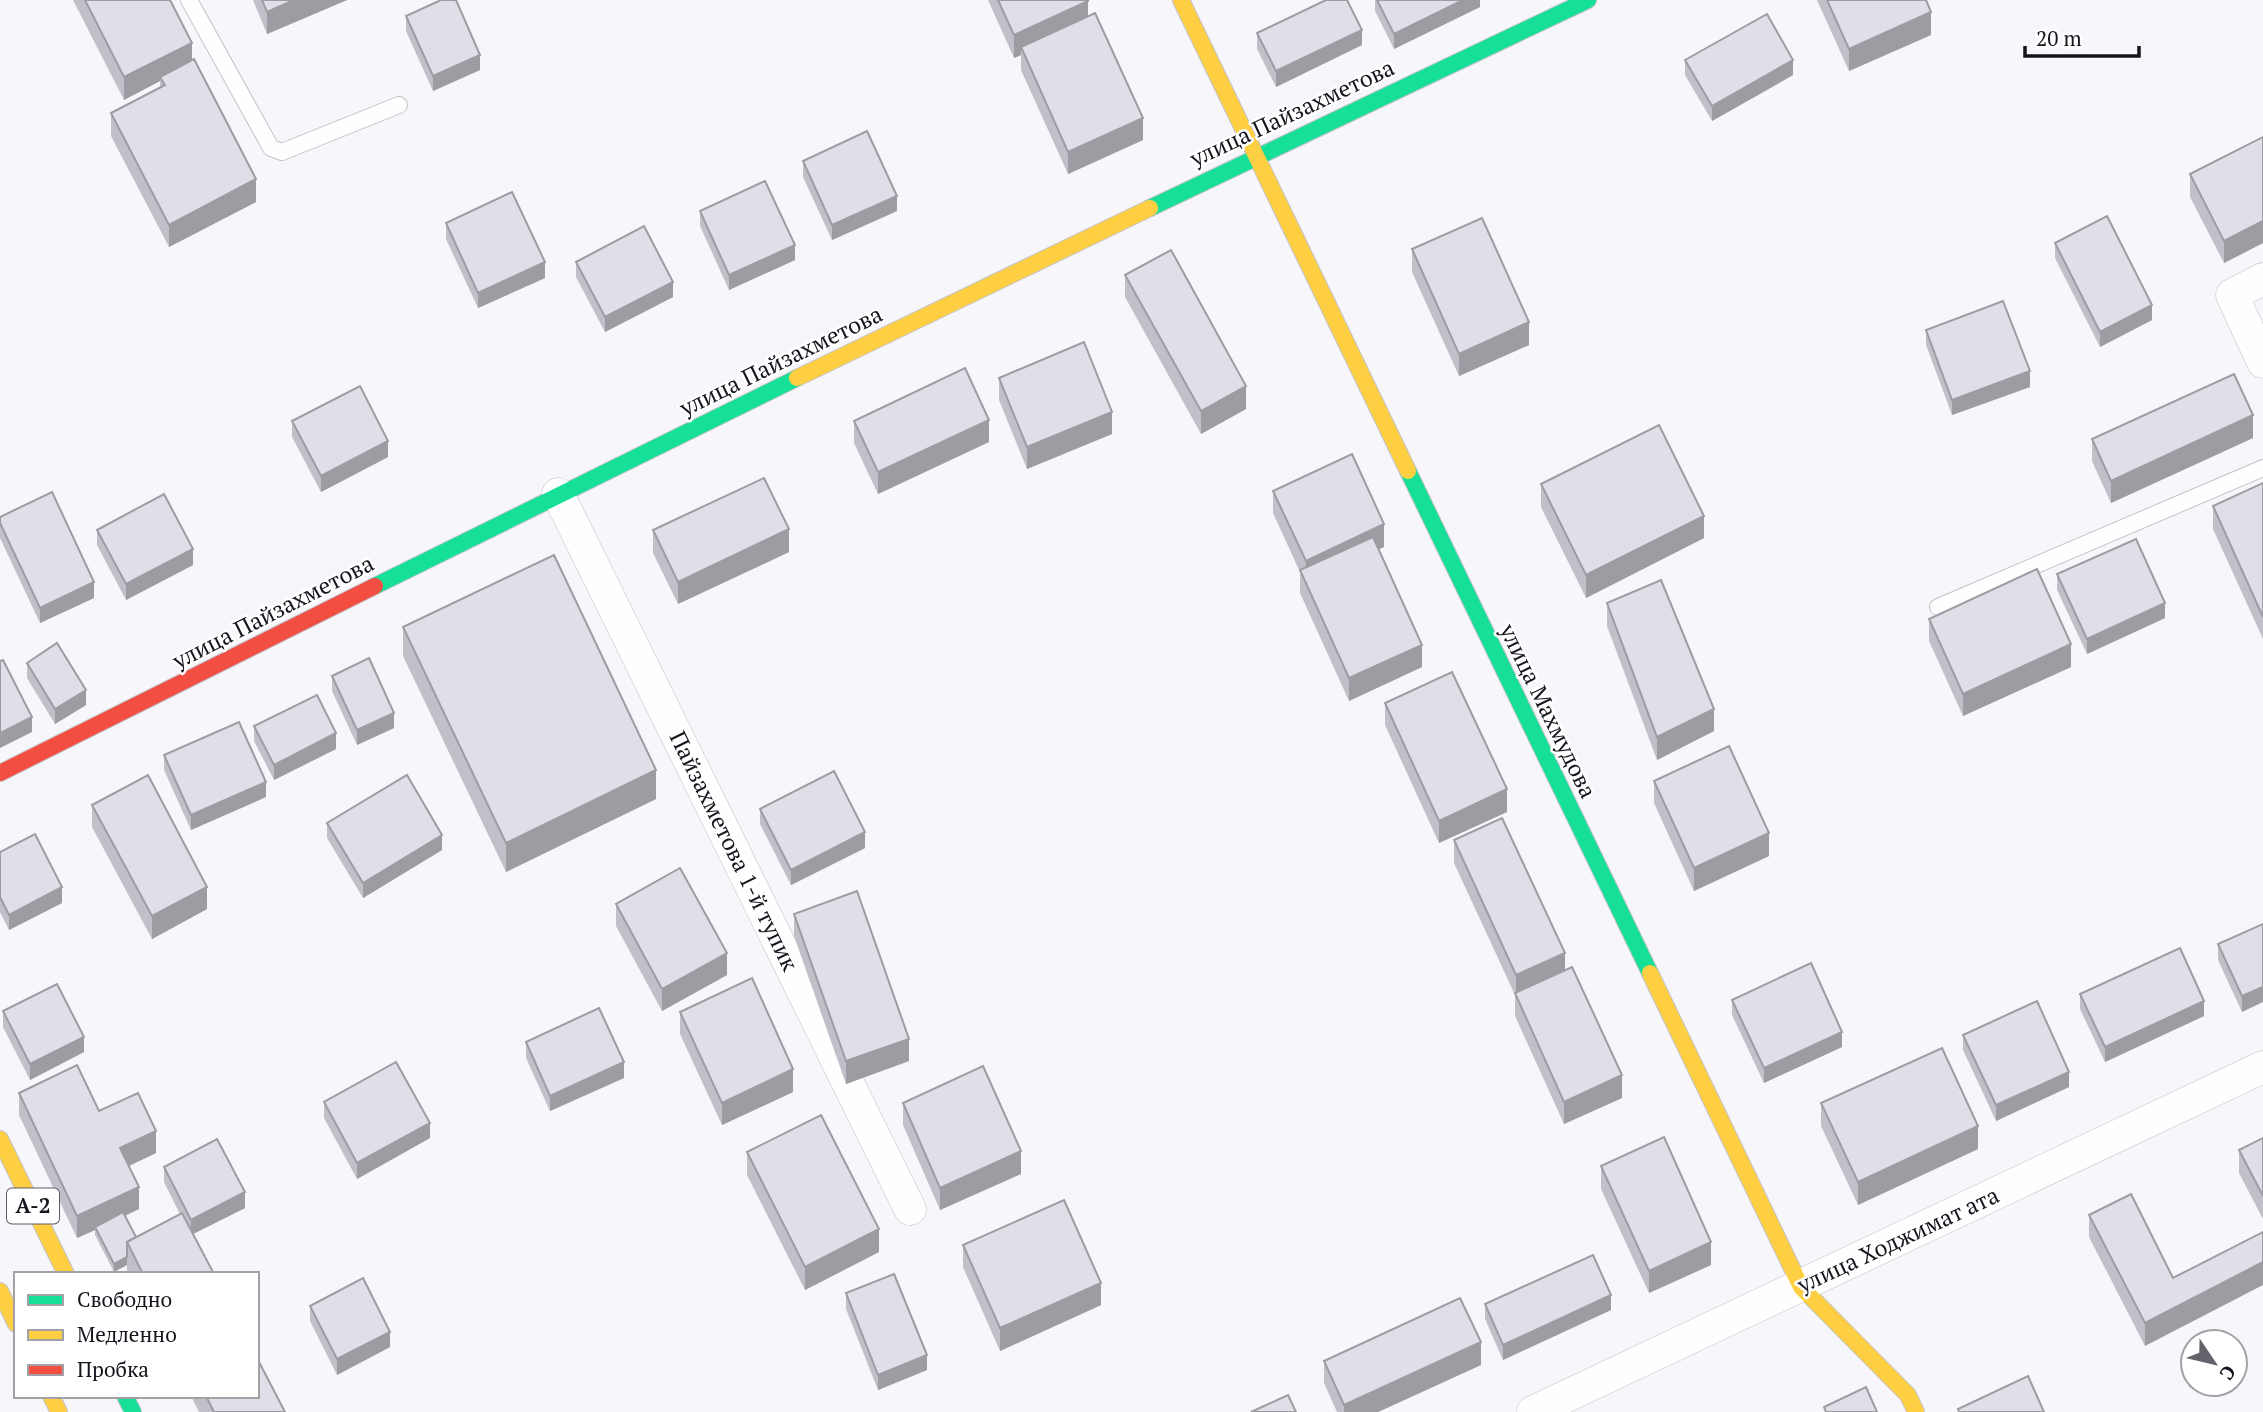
<svg xmlns="http://www.w3.org/2000/svg" width="2263" height="1412" viewBox="0 0 2263 1412" font-family="'PT Serif',serif">
<style>
.lines{fill:none;stroke-linecap:round;stroke-linejoin:round}
.lane-casing{stroke:#c2c2c8;stroke-width:18}
.street-casing{stroke:#c2c2c8;stroke-width:33}
.fast-casing{stroke:#c2c2c8;stroke-width:18}
.slow-casing{stroke:#c2c2c8;stroke-width:18}
.jam-casing{stroke:#c2c2c8;stroke-width:18}
.lane{stroke:#fefefe;stroke-width:16}
.street{stroke:#fefefe;stroke-width:32}
.fast{stroke:#16e098;stroke-width:16}
.slow{stroke:#ffcf43;stroke-width:16}
.jam{stroke:#f24e42;stroke-width:16}
.wall{fill:#c1c0c8}
.shaded-wall{fill:#9d9ca2}
.building{fill:#e0dfe8;stroke:#9d9ca2;stroke-width:2}
.labels{text-anchor:middle;stroke-width:5;stroke-linejoin:round;paint-order:stroke}
.shield{fill:#fff;stroke:#5c5a61;stroke-width:2}
.shield-label{font-size:21px;font-weight:bold;fill:#16141d}
.street-label{font-size:23px;fill:#16141d;stroke:#fff}
</style>
<rect width="100%" height="100%" fill="#f6f6fb"/>
<g class="lines">
<defs>
<g id="lane">
<polyline points="189,0 271,148 282,152 399,105"/>
<polyline points="1938,607 2263,468"/>
</g>
<g id="street">
<polyline points="2263,279 2232,295 2263,362"/>
<polyline points="558,494 910,1209"/>
<polyline points="1533,1412 2263,1067"/>
</g>
<g id="fast">
<polyline points="1150,208 1588,0"/>
<polyline points="1408,471 1650,973"/>
<polyline points="375,586 797,378"/>
<polyline points="125,1396 133,1412"/>
</g>
<g id="slow">
<polyline points="1181,0 1408,471"/>
<polyline points="797,378 1150,208"/>
<polyline points="1650,973 1801,1287 1908,1395 1916,1412"/>
<polyline points="0,1139 66,1274"/>
<polyline points="0,1291 16,1324"/>
<polyline points="51,1396 59,1412"/>
</g>
<polyline id="jam" points="0,773 375,586"/>
</defs>
<use href="#lane" class="lane-casing"/>
<use href="#street" class="street-casing"/>
<use href="#fast" class="fast-casing"/>
<use href="#slow" class="slow-casing"/>
<use href="#jam" class="jam-casing"/>
<use href="#lane" class="lane"/>
<use href="#street" class="street"/>
<use href="#fast" class="fast"/>
<use href="#slow" class="slow"/>
<use href="#jam" class="jam"/>
</g>
<g class="wall">
<polygon points="73,0 170,0 192,60 256,202 169,247 111,136 111,113 160,87 160,81 124,100"/>
<polygon points="253,0 347,0 267,34"/>
<polygon points="988,0 1088,0 1088,16 1143,140 1068,174 1021,70 1021,55 1014,58"/>
<polygon points="1375,0 1480,0 1480,7 1394,49 1375,11"/>
<polygon points="1817,0 1926,0 1931,35 1849,71"/>
<polygon points="406,16 480,70 433,91 406,31"/>
<polygon points="1257,33 1362,45 1276,87 1257,49"/>
<polygon points="1685,60 1793,75 1712,121 1685,75"/>
<polygon points="2263,137 2263,243 2224,263 2190,197 2190,174"/>
<polygon points="803,161 897,211 832,240 803,177"/>
<polygon points="700,211 795,260 729,290 700,226"/>
<polygon points="446,223 545,278 478,308 446,239"/>
<polygon points="2055,243 2152,320 2100,347 2055,258"/>
<polygon points="1412,249 1529,345 1459,376 1412,272"/>
<polygon points="576,262 673,297 605,332 576,277"/>
<polygon points="1125,275 1246,409 1201,434 1125,297"/>
<polygon points="1926,330 2030,387 1952,415 1926,345"/>
<polygon points="999,378 1112,434 1027,469 999,400"/>
<polygon points="292,421 388,457 321,492 292,437"/>
<polygon points="854,421 989,442 878,494 854,443"/>
<polygon points="2253,438 2111,503 2092,461 2092,439"/>
<polygon points="2263,483 2263,639 2213,529 2213,506"/>
<polygon points="1541,484 1704,538 1586,598 1541,507"/>
<polygon points="1273,491 1384,547 1378,549 1422,667 1349,701 1300,593 1300,572 1273,513"/>
<polygon points="0,517 94,598 40,623 0,538"/>
<polygon points="97,530 193,565 126,600 97,545"/>
<polygon points="653,530 789,552 678,604 653,553"/>
<polygon points="2057,574 2165,618 2087,654 2057,590"/>
<polygon points="1607,603 1714,731 1657,760 1607,626"/>
<polygon points="1929,619 2071,667 1963,716 1929,641"/>
<polygon points="403,627 656,799 506,872 403,656"/>
<polygon points="27,663 86,705 55,724 27,678"/>
<polygon points="332,676 394,728 357,745 332,691"/>
<polygon points="1385,703 1507,812 1439,843 1385,725"/>
<polygon points="254,726 336,749 274,780 254,741"/>
<polygon points="164,755 266,797 191,830 164,770"/>
<polygon points="1654,781 1769,856 1694,891 1654,803"/>
<polygon points="92,805 207,909 152,939 92,827"/>
<polygon points="760,809 865,848 791,885 760,824"/>
<polygon points="327,823 442,850 363,898 327,838"/>
<polygon points="1454,840 1565,970 1622,1098 1564,1124 1515,1016 1515,995 1454,863"/>
<polygon points="0,852 62,903 9,930 0,912"/>
<polygon points="616,904 727,975 662,1011 616,926"/>
<polygon points="794,914 909,1061 846,1084 794,936"/>
<polygon points="2263,924 2242,1012 2218,960 2218,944"/>
<polygon points="2080,994 2204,1016 2105,1062 2080,1009"/>
<polygon points="1732,1000 1842,1047 1764,1083 1732,1015"/>
<polygon points="3,1011 84,1052 30,1080 3,1027"/>
<polygon points="680,1012 793,1092 722,1125 680,1034"/>
<polygon points="1963,1035 2069,1087 1996,1121 1963,1050"/>
<polygon points="526,1042 624,1078 550,1111 526,1058"/>
<polygon points="19,1093 156,1153 129,1166 139,1209 125,1216 136,1237 180,1214 164,1182 164,1167 245,1208 193,1234 214,1274 128,1274 127,1271 127,1265 114,1272 95,1235 95,1230 77,1238 19,1115"/>
<polygon points="324,1102 430,1138 357,1179 324,1118"/>
<polygon points="903,1103 1021,1174 940,1210 903,1125"/>
<polygon points="1821,1103 1978,1149 1858,1205 1821,1126"/>
<polygon points="2263,1138 2263,1219 2239,1173 2239,1150"/>
<polygon points="747,1152 879,1252 805,1290 747,1175"/>
<polygon points="1601,1166 1711,1265 1649,1293 1601,1189"/>
<polygon points="2089,1215 2173,1278 2145,1346 2089,1237"/>
<polygon points="963,1245 1101,1305 1000,1351 963,1267"/>
<polygon points="846,1293 927,1370 878,1390 846,1309"/>
<polygon points="1485,1304 1611,1310 1503,1360 1485,1319"/>
<polygon points="310,1306 390,1347 337,1375 310,1321"/>
<polygon points="1324,1361 1481,1365 1378,1412 1337,1412 1324,1383"/>
<polygon points="191,1396 257,1396 285,1412 199,1412"/>
</g>
<g class="shaded-wall">
<polygon points="294,0 347,0 267,34 267,12"/>
<polygon points="1463,0 1480,0 1480,7 1394,49 1394,34"/>
<polygon points="1088,1 1088,24 1021,47 1021,55 1014,58 1014,35"/>
<polygon points="1931,12 1931,35 1849,71 1849,49"/>
<polygon points="1362,30 1362,45 1276,87 1276,71"/>
<polygon points="192,43 192,65 160,77 160,81 124,100 124,77"/>
<polygon points="480,55 480,70 433,91 433,76"/>
<polygon points="1793,60 1793,75 1712,121 1712,106"/>
<polygon points="1143,118 1143,140 1068,174 1068,152"/>
<polygon points="256,179 256,202 169,247 169,225"/>
<polygon points="897,196 897,211 832,240 832,225"/>
<polygon points="2263,221 2263,243 2224,263 2224,241"/>
<polygon points="795,245 795,260 729,290 729,275"/>
<polygon points="545,262 545,278 478,308 478,293"/>
<polygon points="673,282 673,297 605,332 605,317"/>
<polygon points="2152,305 2152,320 2100,347 2100,332"/>
<polygon points="1529,322 1529,345 1459,376 1459,354"/>
<polygon points="2030,371 2030,387 1952,415 1952,400"/>
<polygon points="1246,386 1246,409 1201,434 1201,411"/>
<polygon points="1112,412 1112,434 1027,469 1027,447"/>
<polygon points="2253,415 2253,438 2111,503 2111,481"/>
<polygon points="989,420 989,442 878,494 878,472"/>
<polygon points="388,441 388,457 321,492 321,476"/>
<polygon points="1704,516 1704,538 1586,598 1586,575"/>
<polygon points="1384,524 1384,547 1306,583 1306,561"/>
<polygon points="789,529 789,552 678,604 678,582"/>
<polygon points="193,549 193,565 126,600 126,584"/>
<polygon points="94,582 94,598 40,623 40,608"/>
<polygon points="2165,603 2165,618 2087,654 2087,639"/>
<polygon points="2071,644 2071,667 1963,716 1963,694"/>
<polygon points="1422,645 1422,667 1349,701 1349,678"/>
<polygon points="86,690 86,705 55,724 55,709"/>
<polygon points="1714,709 1714,731 1657,760 1657,737"/>
<polygon points="394,713 394,728 357,745 357,730"/>
<polygon points="32,717 32,732 0,748 0,733"/>
<polygon points="336,733 336,749 274,780 274,765"/>
<polygon points="656,770 656,799 506,872 506,843"/>
<polygon points="266,782 266,797 191,830 191,815"/>
<polygon points="1507,789 1507,812 1439,843 1439,821"/>
<polygon points="865,832 865,848 791,885 791,870"/>
<polygon points="1769,833 1769,856 1694,891 1694,868"/>
<polygon points="442,835 442,850 363,898 363,883"/>
<polygon points="62,887 62,903 9,930 9,915"/>
<polygon points="207,887 207,909 152,939 152,916"/>
<polygon points="727,953 727,975 662,1011 662,989"/>
<polygon points="1565,953 1565,975 1516,997 1516,975"/>
<polygon points="2263,987 2263,1002 2242,1012 2242,996"/>
<polygon points="2204,1001 2204,1016 2105,1062 2105,1047"/>
<polygon points="1842,1032 1842,1047 1764,1083 1764,1068"/>
<polygon points="84,1037 84,1052 30,1080 30,1064"/>
<polygon points="909,1039 909,1061 846,1084 846,1061"/>
<polygon points="624,1062 624,1078 550,1111 550,1096"/>
<polygon points="793,1069 793,1092 722,1125 722,1103"/>
<polygon points="2069,1072 2069,1087 1996,1121 1996,1105"/>
<polygon points="1622,1075 1622,1098 1564,1124 1564,1102"/>
<polygon points="430,1123 430,1138 357,1179 357,1163"/>
<polygon points="1978,1126 1978,1149 1858,1205 1858,1182"/>
<polygon points="156,1131 156,1153 120,1170 120,1148"/>
<polygon points="1021,1151 1021,1174 940,1210 940,1188"/>
<polygon points="139,1187 139,1209 96,1229 95,1227 95,1230 77,1238 77,1216"/>
<polygon points="245,1192 245,1208 191,1235 191,1220"/>
<polygon points="879,1229 879,1252 805,1290 805,1267"/>
<polygon points="1711,1242 1711,1265 1649,1293 1649,1271"/>
<polygon points="127,1257 127,1265 114,1272 114,1264"/>
<polygon points="2263,1262 2263,1285 2145,1346 2145,1323"/>
<polygon points="1101,1283 1101,1305 1000,1351 1000,1328"/>
<polygon points="1611,1295 1611,1310 1503,1360 1503,1345"/>
<polygon points="390,1332 390,1347 337,1375 337,1359"/>
<polygon points="1481,1342 1481,1365 1378,1412 1344,1412 1344,1405"/>
<polygon points="927,1355 927,1370 878,1390 878,1375"/>
</g>
<g class="building">
<polygon points="85,0 170,0 192,43 124,77"/>
<polygon points="262,0 294,0 267,12"/>
<polygon points="441,0 456,0 480,55 433,76 406,16"/>
<polygon points="998,0 1088,0 1088,1 1014,35"/>
<polygon points="1326,0 1347,0 1362,30 1276,71 1257,33"/>
<polygon points="1377,0 1463,0 1394,34"/>
<polygon points="1827,0 1926,0 1931,12 1849,49"/>
<polygon points="1095,13 1143,118 1068,152 1021,47"/>
<polygon points="1767,14 1793,60 1712,106 1685,60"/>
<polygon points="194,59 256,179 169,225 111,113 165,85 160,77"/>
<polygon points="867,131 897,196 832,225 803,161"/>
<polygon points="2263,137 2263,221 2224,241 2190,174"/>
<polygon points="765,181 795,245 729,275 700,211"/>
<polygon points="512,192 545,262 478,293 446,223"/>
<polygon points="2107,216 2152,305 2100,332 2055,243"/>
<polygon points="1482,218 1529,322 1459,354 1412,249"/>
<polygon points="644,226 673,282 605,317 576,262"/>
<polygon points="1171,250 1246,386 1201,411 1125,275"/>
<polygon points="2003,301 2030,371 1952,400 1926,330"/>
<polygon points="1084,342 1112,412 1027,447 999,378"/>
<polygon points="965,368 989,420 878,472 854,421"/>
<polygon points="2234,374 2253,415 2111,481 2092,439"/>
<polygon points="360,386 388,441 321,476 292,421"/>
<polygon points="1659,425 1704,516 1586,575 1541,484"/>
<polygon points="1352,454 1384,524 1306,561 1273,491"/>
<polygon points="764,478 789,529 678,582 653,530"/>
<polygon points="2263,483 2263,617 2213,506"/>
<polygon points="52,492 94,582 40,608 0,523 0,517"/>
<polygon points="164,494 193,549 126,584 97,530"/>
<polygon points="1373,537 1422,645 1349,678 1300,570"/>
<polygon points="2136,539 2165,603 2087,639 2057,574"/>
<polygon points="554,555 656,770 506,843 403,627"/>
<polygon points="2037,569 2071,644 1963,694 1929,619"/>
<polygon points="1661,580 1714,709 1657,737 1607,603"/>
<polygon points="57,643 86,690 55,709 27,663"/>
<polygon points="369,658 394,713 357,730 332,676"/>
<polygon points="3,660 32,717 0,733 0,661"/>
<polygon points="1452,672 1507,789 1439,821 1385,703"/>
<polygon points="317,695 336,733 274,765 254,726"/>
<polygon points="239,722 266,782 191,815 164,755"/>
<polygon points="1729,746 1769,833 1694,868 1654,781"/>
<polygon points="834,771 865,832 791,870 760,809"/>
<polygon points="148,775 207,887 152,916 92,805"/>
<polygon points="407,775 442,835 363,883 327,823"/>
<polygon points="1502,818 1565,953 1516,975 1454,840"/>
<polygon points="35,834 62,887 9,915 0,897 0,852"/>
<polygon points="680,868 727,953 662,989 616,904"/>
<polygon points="857,891 909,1039 846,1061 794,914"/>
<polygon points="2263,924 2263,987 2242,996 2218,944"/>
<polygon points="2180,948 2204,1001 2105,1047 2080,994"/>
<polygon points="1811,963 1842,1032 1764,1068 1732,1000"/>
<polygon points="1572,967 1622,1075 1564,1102 1515,993"/>
<polygon points="752,978 793,1069 722,1103 680,1012"/>
<polygon points="57,984 84,1037 30,1064 3,1011"/>
<polygon points="2037,1001 2069,1072 1996,1105 1963,1035"/>
<polygon points="599,1008 624,1062 550,1096 526,1042"/>
<polygon points="1942,1048 1978,1126 1858,1182 1821,1103"/>
<polygon points="396,1062 430,1123 357,1163 324,1102"/>
<polygon points="77,1065 99,1111 138,1093 156,1131 120,1148 139,1187 77,1216 19,1093"/>
<polygon points="983,1066 1021,1151 940,1188 903,1103"/>
<polygon points="821,1115 879,1229 805,1267 747,1152"/>
<polygon points="1664,1137 1711,1242 1649,1271 1601,1166"/>
<polygon points="2263,1138 2263,1196 2239,1150"/>
<polygon points="217,1139 245,1192 191,1220 164,1167"/>
<polygon points="2131,1194 2173,1278 2263,1232 2263,1262 2145,1323 2089,1215"/>
<polygon points="1064,1200 1101,1283 1000,1328 963,1245"/>
<polygon points="123,1212 136,1237 127,1242 127,1257 114,1264 95,1227"/>
<polygon points="182,1213 214,1274 143,1274 127,1242"/>
<polygon points="1593,1255 1611,1295 1503,1345 1485,1304"/>
<polygon points="894,1274 927,1355 878,1375 846,1293"/>
<polygon points="363,1278 390,1332 337,1359 310,1306"/>
<polygon points="1460,1298 1481,1342 1344,1405 1324,1361"/>
<polygon points="257,1358 285,1412 214,1412 206,1396 257,1396"/>
<polygon points="2028,1376 2044,1412 1959,1412 1958,1409"/>
<polygon points="1866,1387 1877,1412 1826,1412 1824,1407"/>
<polygon points="1288,1395 1296,1412 1251,1412"/>
</g>
<g class="labels">
<rect class="shield" x="7" y="1188.5" width="52" height="35" rx="5"/>
<g class="shield-label">
<text x="33" y="1213">A-2</text>
</g>
<g class="street-label">
<text transform="translate(1292 113) rotate(-25)" y="8">улица Пайзахметова</text>
<text transform="translate(781 361) rotate(-26)" y="8">улица Пайзахметова</text>
<text transform="translate(273 612) rotate(-27)" y="8">улица Пайзахметова</text>
<text transform="translate(1548 711) rotate(64)" y="8">улица Махмудова</text>
<text transform="translate(734 851) rotate(64)" y="8">Пайзахметова 1-й тупик</text>
<text transform="translate(1898 1240) rotate(-25)" y="8">улица Ходжимат ата</text>
</g>
</g>
<rect x="14" y="1272" width="245" height="126" fill="#ffffff" stroke="#a2a1a5" stroke-width="2"/>
<rect x="28" y="1295" width="35" height="10" fill="#16e098" stroke="#a2a1a5" stroke-width="2"/>
<text x="77" y="1307" font-size="21" fill="#16141d">Свободно</text>
<rect x="28" y="1330" width="35" height="10" fill="#ffcf43" stroke="#a2a1a5" stroke-width="2"/>
<text x="77" y="1342" font-size="21" fill="#16141d">Медленно</text>
<rect x="28" y="1365" width="35" height="10" fill="#f24e42" stroke="#a2a1a5" stroke-width="2"/>
<text x="77" y="1377" font-size="21" fill="#16141d">Пробка</text>
<g transform="translate(2214 1363) rotate(125)"><circle r="33" fill="#ffffff" stroke="#a2a1a5" stroke-width="2"/>
<path d="M0-5L12 26L0 18L-12 26Z" fill="#64636b"/>
<text y="-10" font-size="19" font-weight="bold" text-anchor="middle" fill="#16141d">С</text>
</g>
<path d="M2025 46v10h114v-10" fill="none" stroke="#16141d" stroke-width="3.5"/>
<text x="2036" y="46" font-size="21" fill="#16141d" stroke="#ffffff" stroke-width="5" paint-order="stroke">20 m</text>
</svg>
